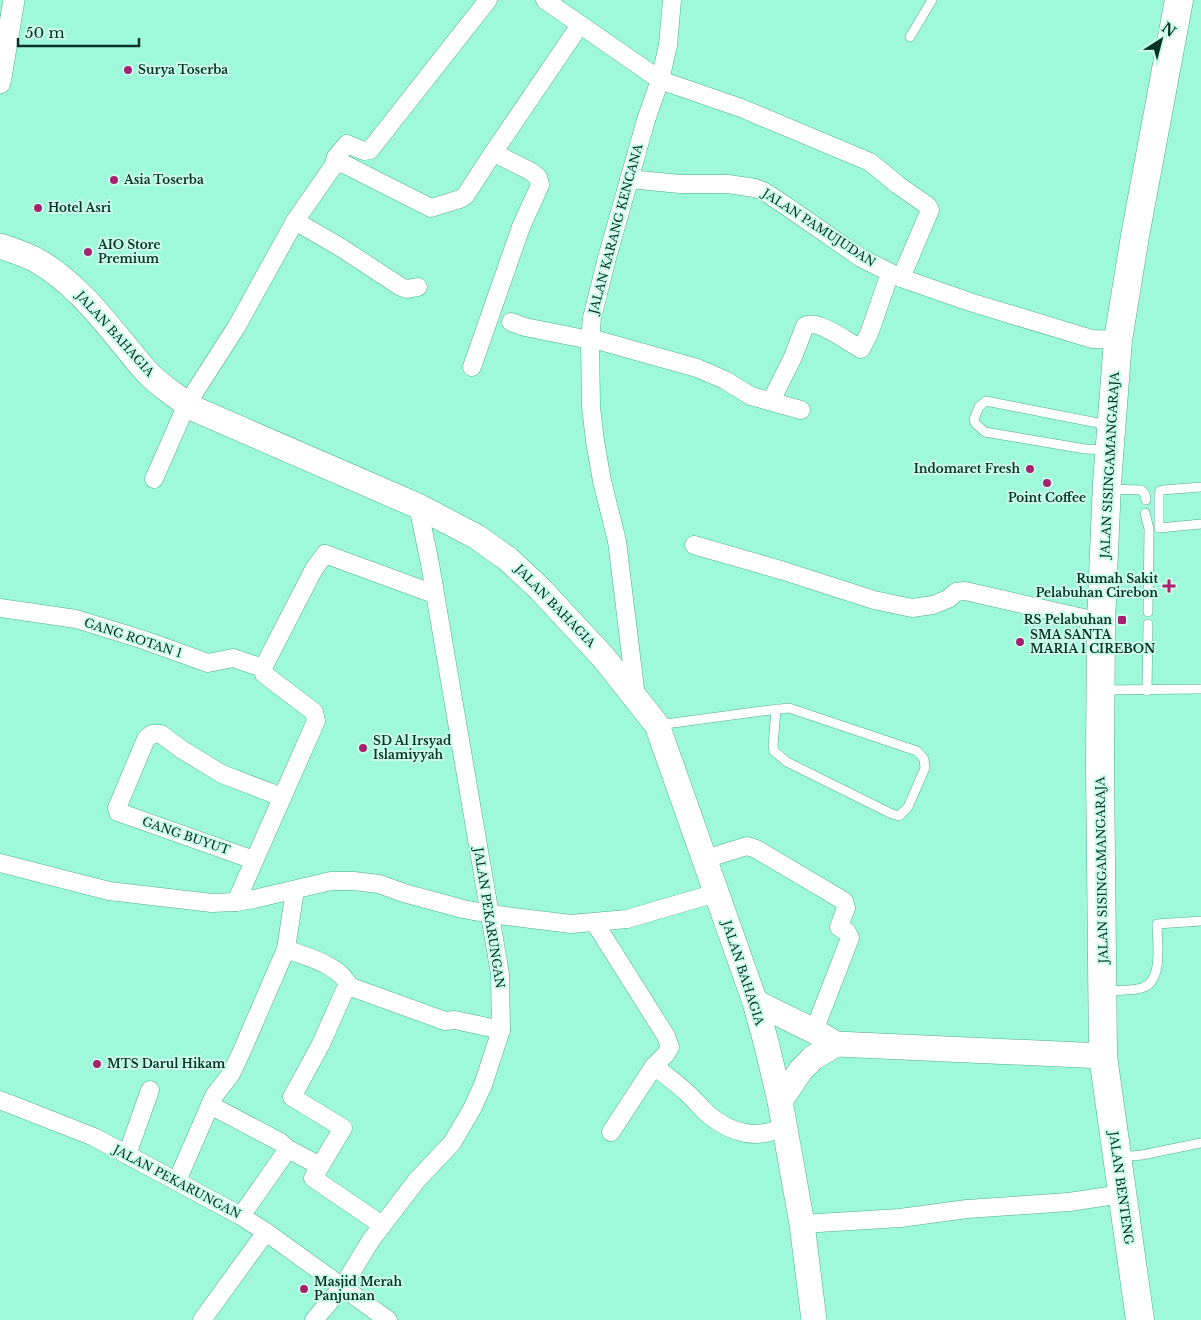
<svg xmlns="http://www.w3.org/2000/svg" width="1201" height="1320" viewBox="0 0 1201 1320" font-family="'Libre Baskerville',serif">
<style>
.lines{fill:none;stroke-linecap:round;stroke-linejoin:round}
.service-casing{stroke:#50ac90;stroke-width:10}
.minor-casing{stroke:#50ac90;stroke-width:19}
.tertiary-casing{stroke:#50ac90;stroke-width:22}
.secondary-casing{stroke:#50ac90;stroke-width:26}
.trunk-casing{stroke:#50ac90;stroke-width:29}
.service{stroke:#fff;stroke-width:9}
.minor{stroke:#fff;stroke-width:18}
.tertiary{stroke:#fff;stroke-width:21}
.secondary{stroke:#fff;stroke-width:25}
.trunk{stroke:#fff;stroke-width:28}
.poi-dot{fill:#a6226e;stroke:#cafeeb;stroke-width:2}
.labels{text-anchor:middle;stroke-width:4;stroke-linejoin:round;paint-order:stroke}
.poi-label{font-size:12px;font-weight:bold;fill:#0a3328;stroke:#cafeeb;text-anchor:start}
.street-label{font-size:12px;fill:#0a3328;stroke:#cafeeb}
</style>
<rect width="100%" height="100%" fill="#9df9da"/>
<g class="lines">
<defs>
<g id="service">
<polyline points="910,37 932,0"/>
<polyline points="1107,450 1085,449 985,432 975,423 974,419 979,407 986,401 1108,425"/>
<polyline points="1201,487 1163,490 1160,491 1159,494 1159,528 1201,524"/>
<polyline points="1109,489 1141,490 1145,494 1146,500"/>
<polyline points="1145,513 1149,529 1148,612"/>
<polyline points="1103,690 1201,689"/>
<polyline points="1147,691 1148,624"/>
<polyline points="658,725 762,711 789,708 917,751 924,759 925,768 908,807 899,816 892,814 787,762 774,751 773,746 776,709"/>
<path d="M1106 991C1117 990 1131 991 1142 988 1164 981 1157 942 1157 924L1201 921"/>
<polyline points="1120,1157 1142,1155 1201,1143"/>
</g>
<g id="minor">
<polyline points="545,0 660,80 741,108 870,162 898,185 928,206 930,210 901,278"/>
<polyline points="334,165 341,163 348,166 431,208 460,199 465,196 495,150"/>
<polyline points="629,179 680,184 728,184 755,188 765,192 789,208 861,258 901,278 970,302 1092,339 1118,340"/>
<polyline points="295,221 340,247 401,287 407,289 418,287"/>
<polyline points="511,322 525,327 590,340"/>
<polyline points="590,338 697,368 725,380 751,396 801,410"/>
<polyline points="472,367 521,227 540,185 538,177 530,171 498,155 495,150 580,25"/>
<path d="M771 401 793 357 805 326C817 318 849 343 861 349L869 334 890 273"/>
<polyline points="154,479 187,404 237,326 295,221 334,165 336,157 347,144 364,151 370,150 488,0"/>
<polyline points="694,545 784,571 874,600 912,608 933,605 948,599 956,592 965,591 1101,622"/>
<polyline points="0,608 76,619 141,639 208,663 233,658 263,668"/>
<polyline points="263,668 314,569 325,554 434,594"/>
<polyline points="636,697 617,541 602,481 595,441 591,407 590,340 592,318 607,258 646,120 660,80 668,45 672,0"/>
<polyline points="705,859 747,846 756,849 844,901 846,908 839,927 847,932 850,938 814,1031"/>
<polyline points="254,860 118,812 117,808 146,739 152,734 161,734 181,749 222,774 282,797"/>
<polyline points="0,863 109,891 212,903 236,902 254,899 331,881 354,881 379,884 404,893 463,909 490,914 571,924 627,919 716,893"/>
<polyline points="236,902 316,721 314,712 264,674 263,668"/>
<polyline points="595,923 666,1036 670,1047 666,1054 654,1066"/>
<path d="M286 949C309 958 339 964 350 987"/>
<polyline points="0,1100 94,1137 241,1216 266,1232 388,1320"/>
<polyline points="210,1105 280,1142 288,1149"/>
<path d="M611 1132 654 1066C665 1075 677 1083 687 1093 695 1100 701 1108 709 1115 731 1133 758 1141 784 1126"/>
<polyline points="127,1155 150,1090"/>
<polyline points="177,1181 214,1096 231,1074 241,1053 286,949 295,890"/>
<polyline points="241,1216 288,1149 320,1166"/>
<polyline points="802,1224 900,1218 967,1209 1069,1202 1122,1194"/>
<polyline points="382,1225 313,1178 343,1128 292,1097 321,1044 344,992 347,988 351,987 445,1021 455,1020 501,1030"/>
<polyline points="202,1320 266,1232"/>
<polyline points="314,1320 343,1286 371,1240 417,1180 452,1143 472,1109 483,1085 501,1030 500,974 430,564 418,506"/>
</g>
<polyline id="tertiary" points="0,83 14,0"/>
<g id="secondary">
<path d="M0 246C12 250 25 254 36 260 82 286 112 332 146 371 158 384 182 401 197 410L418 506 477 537 508 559 540 589 604 658 657 725 755 1002 766 1042 780 1101 802 1224 814 1320"/>
<polyline points="755,1002 814,1031 836,1044 1103,1056"/>
<polyline points="780,1101 801,1070 813,1058 836,1044"/>
</g>
<polyline id="trunk" points="1140,1320 1103,1056 1100,764 1101,622 1107,483 1118,340 1135,236 1179,0"/>
</defs>
<use href="#service" class="service-casing"/>
<use href="#minor" class="minor-casing"/>
<use href="#tertiary" class="tertiary-casing"/>
<use href="#secondary" class="secondary-casing"/>
<use href="#trunk" class="trunk-casing"/>
<use href="#service" class="service"/>
<use href="#minor" class="minor"/>
<use href="#tertiary" class="tertiary"/>
<use href="#secondary" class="secondary"/>
<use href="#trunk" class="trunk"/>
</g>
<g class="poi-dot">
<circle cx="128" cy="70" r="5"/>
<circle cx="114" cy="180" r="5"/>
<circle cx="38" cy="208" r="5"/>
<circle cx="88" cy="252" r="5"/>
<circle cx="1030" cy="469" r="5"/>
<circle cx="1047" cy="483" r="5"/>
<path d="M1166.5 578.5h5v5h5v5h-5v5h-5v-5h-5v-5h5z"/>
<rect x="1117" y="615" width="10" height="10" rx="2.5"/>
<circle cx="1020" cy="642" r="5"/>
<circle cx="363" cy="748" r="5"/>
<circle cx="97" cy="1064" r="5"/>
<circle cx="304" cy="1289" r="5"/>
</g>
<g class="labels">
<g class="poi-label">
<text x="138" y="74">Surya Toserba</text>
<text x="124" y="184">Asia Toserba</text>
<text x="48" y="212">Hotel Asri</text>
<text x="98" y="249">AIO Store<tspan x="98" dy="14">Premium</tspan></text>
<text x="1020" y="473" text-anchor="end">Indomaret Fresh</text>
<text x="1047" y="502" text-anchor="middle">Point Coffee</text>
<text x="1158" y="583" text-anchor="end">Rumah Sakit<tspan x="1158" dy="14">Pelabuhan Cirebon</tspan></text>
<text x="1112" y="624" text-anchor="end">RS Pelabuhan</text>
<text x="1030" y="639">SMA SANTA<tspan x="1030" dy="14">MARIA 1 CIREBON</tspan></text>
<text x="373" y="745">SD Al Irsyad<tspan x="373" dy="14">Islamiyyah</tspan></text>
<text x="107" y="1068">MTS Darul Hikam</text>
<text x="314" y="1286">Masjid Merah<tspan x="314" dy="14">Panjunan</tspan></text>
</g>
<g class="street-label">
<text transform="translate(819 228) rotate(33)" y="4">JALAN PAMUJUDAN</text>
<text transform="translate(616 229) rotate(-75)" y="4">JALAN KARANG KENCANA</text>
<text transform="translate(115 334) rotate(48)" y="4">JALAN BAHAGIA</text>
<text transform="translate(1110 465) rotate(-87)" y="4">JALAN SISINGAMANGARAJA</text>
<text transform="translate(555 606) rotate(46)" y="4">JALAN BAHAGIA</text>
<text transform="translate(133 638) rotate(18)" y="4">GANG ROTAN 1</text>
<text transform="translate(186 836) rotate(19)" y="4">GANG BUYUT</text>
<text transform="translate(1102 870) rotate(-91)" y="4">JALAN SISINGAMANGARAJA</text>
<text transform="translate(489 918) rotate(81)" y="4">JALAN PEKARUNGAN</text>
<text transform="translate(743 973) rotate(72)" y="4">JALAN BAHAGIA</text>
<text transform="translate(177 1182) rotate(28)" y="4">JALAN PEKARUNGAN</text>
<text transform="translate(1121 1188) rotate(82)" y="4">JALAN BENTENG</text>
</g>
</g>
<g transform="translate(1161 40) rotate(36)" stroke="#cafeeb" stroke-width="4" paint-order="stroke">
<path d="M0-4L9 19L0 12L-9 19Z" fill="#0a3328"/>
<text y="-8" font-size="14" font-weight="bold" text-anchor="middle" fill="#0a3328">N</text>
</g>
<path d="M18 38v8h121v-8" fill="none" stroke="#0a3328" stroke-width="2.5"/>
<text x="25" y="38" font-size="15" fill="#0a3328" stroke="#cafeeb" stroke-width="4" paint-order="stroke">50 m</text>
</svg>
